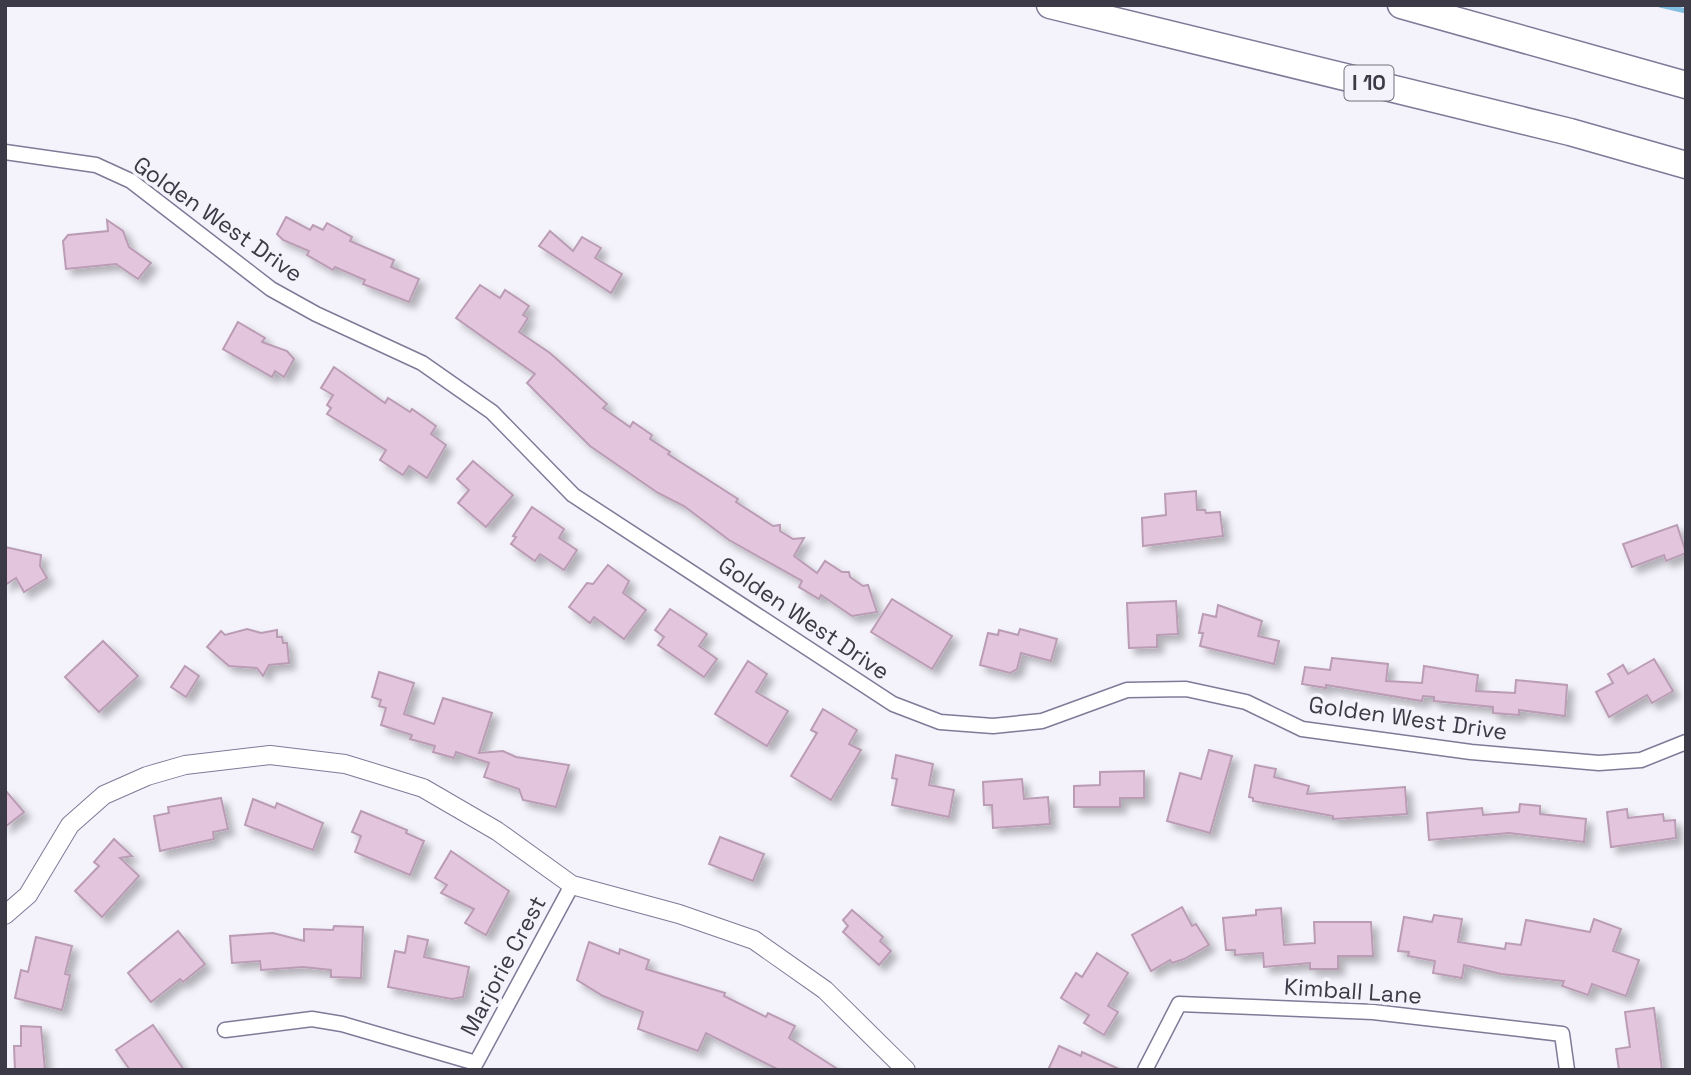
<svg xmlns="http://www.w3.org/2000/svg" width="1691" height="1075" viewBox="0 0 1691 1075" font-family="'Space Grotesk',sans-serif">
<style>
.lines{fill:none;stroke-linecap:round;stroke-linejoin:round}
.stream{stroke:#82bde2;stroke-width:5}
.building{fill:#e4c5de;stroke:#ba9cb5;stroke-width:2;filter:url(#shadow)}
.minor-casing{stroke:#807998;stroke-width:17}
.tertiary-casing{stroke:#807998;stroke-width:20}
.motorway-casing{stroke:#807998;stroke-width:29}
.minor{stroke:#fff;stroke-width:14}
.tertiary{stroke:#fff;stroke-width:18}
.motorway{stroke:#fff;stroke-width:26}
.labels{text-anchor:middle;stroke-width:7;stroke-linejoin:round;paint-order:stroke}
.shield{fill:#f4f2fa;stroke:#74717d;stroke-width:2}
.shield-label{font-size:21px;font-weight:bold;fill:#3d3a48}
.street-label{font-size:23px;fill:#3d3a48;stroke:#f4f2fa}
</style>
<defs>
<filter id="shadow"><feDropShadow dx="6" dy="6" stdDeviation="3.5" flood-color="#0004"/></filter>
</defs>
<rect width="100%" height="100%" fill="#f4f2fa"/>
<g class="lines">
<polyline class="stream" points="1660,5 1686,11"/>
</g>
<g class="building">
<polygon points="286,217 310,230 313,225 323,230 327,223 352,237 350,241 394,260 391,267 419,279 409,302 363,284 365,280 335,267 333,270 307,255 309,251 283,240 277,234"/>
<polygon points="107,220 123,231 129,247 151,263 138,279 116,264 66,269 63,241 68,235 108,231"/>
<polygon points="550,231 573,251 582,237 601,248 595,258 622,274 611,293 539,246"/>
<polygon points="480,285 500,298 505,290 529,306 523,315 528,318 519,332 550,353 607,404 603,408 630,427 633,422 652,435 650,439 670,452 668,454 738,499 736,502 773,526 780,525 780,531 793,539 804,538 794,556 817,573 825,561 842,572 849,572 850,577 863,586 868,585 877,612 852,616 821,595 819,599 799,587 802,581 729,540 684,506 658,493 590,446 527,383 535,374 456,318"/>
<polygon points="238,322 265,338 262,342 287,351 294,359 284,377 275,371 272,377 223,349"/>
<polygon points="334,367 385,403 388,398 410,412 412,409 436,426 431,434 446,445 427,478 409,466 403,475 380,460 386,450 327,414 331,408 327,405 333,395 321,388"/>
<polygon points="473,461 513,495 486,527 458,503 469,490 457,479"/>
<polygon points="1196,491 1197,510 1205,510 1206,513 1220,512 1223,536 1143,546 1142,518 1166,515 1165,494"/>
<polygon points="532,507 564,529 559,538 577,550 564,570 540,554 535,561 511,544 516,537 513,536"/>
<polygon points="1677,525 1686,553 1666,561 1664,555 1632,567 1623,544"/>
<polygon points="5,547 41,555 40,566 47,578 24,592 16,578 5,585"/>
<polygon points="608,565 629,581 623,593 646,610 624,639 594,617 590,623 569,607 587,583 593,584"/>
<polygon points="892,599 952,636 932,669 871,632"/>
<polygon points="1176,601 1178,634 1157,635 1157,647 1129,648 1127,603"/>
<polygon points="1218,605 1262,621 1258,636 1279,641 1274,664 1200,646 1203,633 1199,633 1203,614 1216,617"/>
<polygon points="670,609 707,634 699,646 717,659 704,677 658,645 664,637 655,630"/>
<polygon points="247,629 261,633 277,630 277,637 282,637 283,643 287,643 289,663 269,665 263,676 257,668 229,666 207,647 221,631 225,635"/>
<polygon points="1020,629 1057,639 1051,661 1021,653 1017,669 1010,673 980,665 988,633 998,635 999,630 1018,635"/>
<polygon points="103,641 138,676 99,712 65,677"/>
<polygon points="1332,658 1388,664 1386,681 1422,683 1424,666 1478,675 1476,691 1515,693 1516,680 1567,685 1565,716 1519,710 1519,715 1493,713 1493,707 1434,701 1434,697 1423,696 1422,701 1326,685 1326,688 1302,684 1305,667 1330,670"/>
<polygon points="1654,659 1673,691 1652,703 1647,695 1609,717 1596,692 1613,683 1608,674 1623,665 1628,674"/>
<polygon points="748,661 767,674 756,692 788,711 767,746 715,714"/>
<polygon points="185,666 199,676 186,697 171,687"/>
<polygon points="379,672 414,683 404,714 434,724 443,698 492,713 479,753 503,751 516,757 569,765 556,807 523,800 519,789 484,777 489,763 456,752 454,758 433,752 435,746 410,739 412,735 381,725 386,708 379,706 381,700 372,697"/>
<polygon points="823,709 857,730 849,744 861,750 831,800 791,776 817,733 811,730"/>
<polygon points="1209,750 1232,756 1210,833 1167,821 1180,773 1201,779"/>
<polygon points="896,755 933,764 929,785 954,790 949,817 892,805 897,779 892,778"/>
<polygon points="1255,765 1276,769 1274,777 1309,786 1307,794 1405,787 1407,814 1333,819 1333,816 1253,801 1253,798 1249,797"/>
<polygon points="1144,771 1144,798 1120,798 1120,807 1074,807 1074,786 1100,785 1100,772"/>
<polygon points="1022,779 1024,799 1048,797 1050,824 993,828 992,805 984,805 983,782"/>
<polygon points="5,790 24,812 5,827"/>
<polygon points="221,798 228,829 213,832 214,839 160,851 154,816 169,813 168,807"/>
<polygon points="253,799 275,808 277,803 323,823 313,850 245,825"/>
<polygon points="1520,804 1540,806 1540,814 1586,819 1584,842 1509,833 1429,840 1427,813 1482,808 1483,815 1519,812"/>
<polygon points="1627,809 1628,818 1663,814 1664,821 1675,820 1676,838 1611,847 1607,812"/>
<polygon points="361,811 407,830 406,833 424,841 410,875 355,852 361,836 352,832"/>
<polygon points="720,837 764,854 753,881 709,864"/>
<polygon points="114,839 132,856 120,858 139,876 102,917 75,891 99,866 94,862"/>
<polygon points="451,851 509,891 486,935 465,923 474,909 441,893 447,885 435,878"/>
<polygon points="1182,907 1192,926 1196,924 1209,945 1184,959 1172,963 1170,960 1151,971 1132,935"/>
<polygon points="1281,908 1284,945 1315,943 1314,922 1371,922 1373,956 1338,956 1338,969 1310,969 1310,963 1264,967 1263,953 1235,955 1235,950 1226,950 1223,918 1256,915 1256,910"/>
<polygon points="852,910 883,937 880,941 891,951 879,965 843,932 848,926 843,920"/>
<polygon points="1434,915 1462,919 1458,942 1505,949 1506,943 1521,945 1526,920 1590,932 1594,919 1621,929 1613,951 1639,960 1626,996 1592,984 1588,995 1562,986 1564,981 1501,974 1464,965 1462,978 1433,973 1435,961 1408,956 1409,952 1398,951 1404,917 1432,922"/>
<polygon points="334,926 363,927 361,978 331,977 331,970 303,967 261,970 260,961 232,963 230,936 273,933 304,941 304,929 333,930"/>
<polygon points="178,931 205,964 183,982 180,979 151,1002 128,973"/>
<polygon points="408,936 428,940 424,957 469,967 463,997 452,999 388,987 395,951 405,953"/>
<polygon points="36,937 72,946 65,974 70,975 62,1010 15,998 21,970 28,972"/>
<polygon points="589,942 619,954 620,949 649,960 646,969 725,993 724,996 766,1017 768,1013 795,1026 789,1038 839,1070 779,1070 706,1033 698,1051 638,1029 643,1012 603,996 577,980"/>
<polygon points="1097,953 1128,973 1108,1006 1118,1012 1104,1035 1084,1023 1089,1015 1061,998 1076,973 1082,977"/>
<polygon points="1654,1008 1662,1070 1619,1070 1616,1049 1630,1047 1625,1012"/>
<polygon points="153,1025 184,1070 130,1070 116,1050"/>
<polygon points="21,1026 41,1027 45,1070 15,1070 14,1046 21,1046"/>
<polygon points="1059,1046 1081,1056 1082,1052 1121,1070 1048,1070"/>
</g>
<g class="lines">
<defs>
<g id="minor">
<polyline points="5,152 96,165 131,181 271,289 316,314 422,363 492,412 573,495 893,704 940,722 993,726 1042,721 1127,690 1186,689 1246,702 1302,729 1471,752 1599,763 1641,760 1686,742"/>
<polyline points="225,1030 312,1019 342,1024 476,1063 572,885"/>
<polyline points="1145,1070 1179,1004 1373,1012 1562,1034 1567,1070"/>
</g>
<polyline id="tertiary" points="5,915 28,895 70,825 104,795 147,776 185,765 270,755 345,764 423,788 497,831 572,885 679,914 754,940 825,990 906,1070"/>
<g id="motorway">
<polyline points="1050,5 1570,132 1686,165"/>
<polyline points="1401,5 1686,85"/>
</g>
</defs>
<use href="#minor" class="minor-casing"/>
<use href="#tertiary" class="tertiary-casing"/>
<use href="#motorway" class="motorway-casing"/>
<use href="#minor" class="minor"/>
<use href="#tertiary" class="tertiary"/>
<use href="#motorway" class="motorway"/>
</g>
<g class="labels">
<rect class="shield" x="1344.5" y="65.5" width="49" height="35" rx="5"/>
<g class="shield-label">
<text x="1369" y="90">I 10</text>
</g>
<g class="street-label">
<text transform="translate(218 219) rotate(35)" y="8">Golden West Drive</text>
<text transform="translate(804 618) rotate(34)" y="8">Golden West Drive</text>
<text transform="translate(1408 718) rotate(8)" y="8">Golden West Drive</text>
<text transform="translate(503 966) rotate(-62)" y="8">Marjorie Crest</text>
<text transform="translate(1353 991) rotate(4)" y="8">Kimball Lane</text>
</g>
</g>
<rect width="1691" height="1075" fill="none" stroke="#3d3a48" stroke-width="14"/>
</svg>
